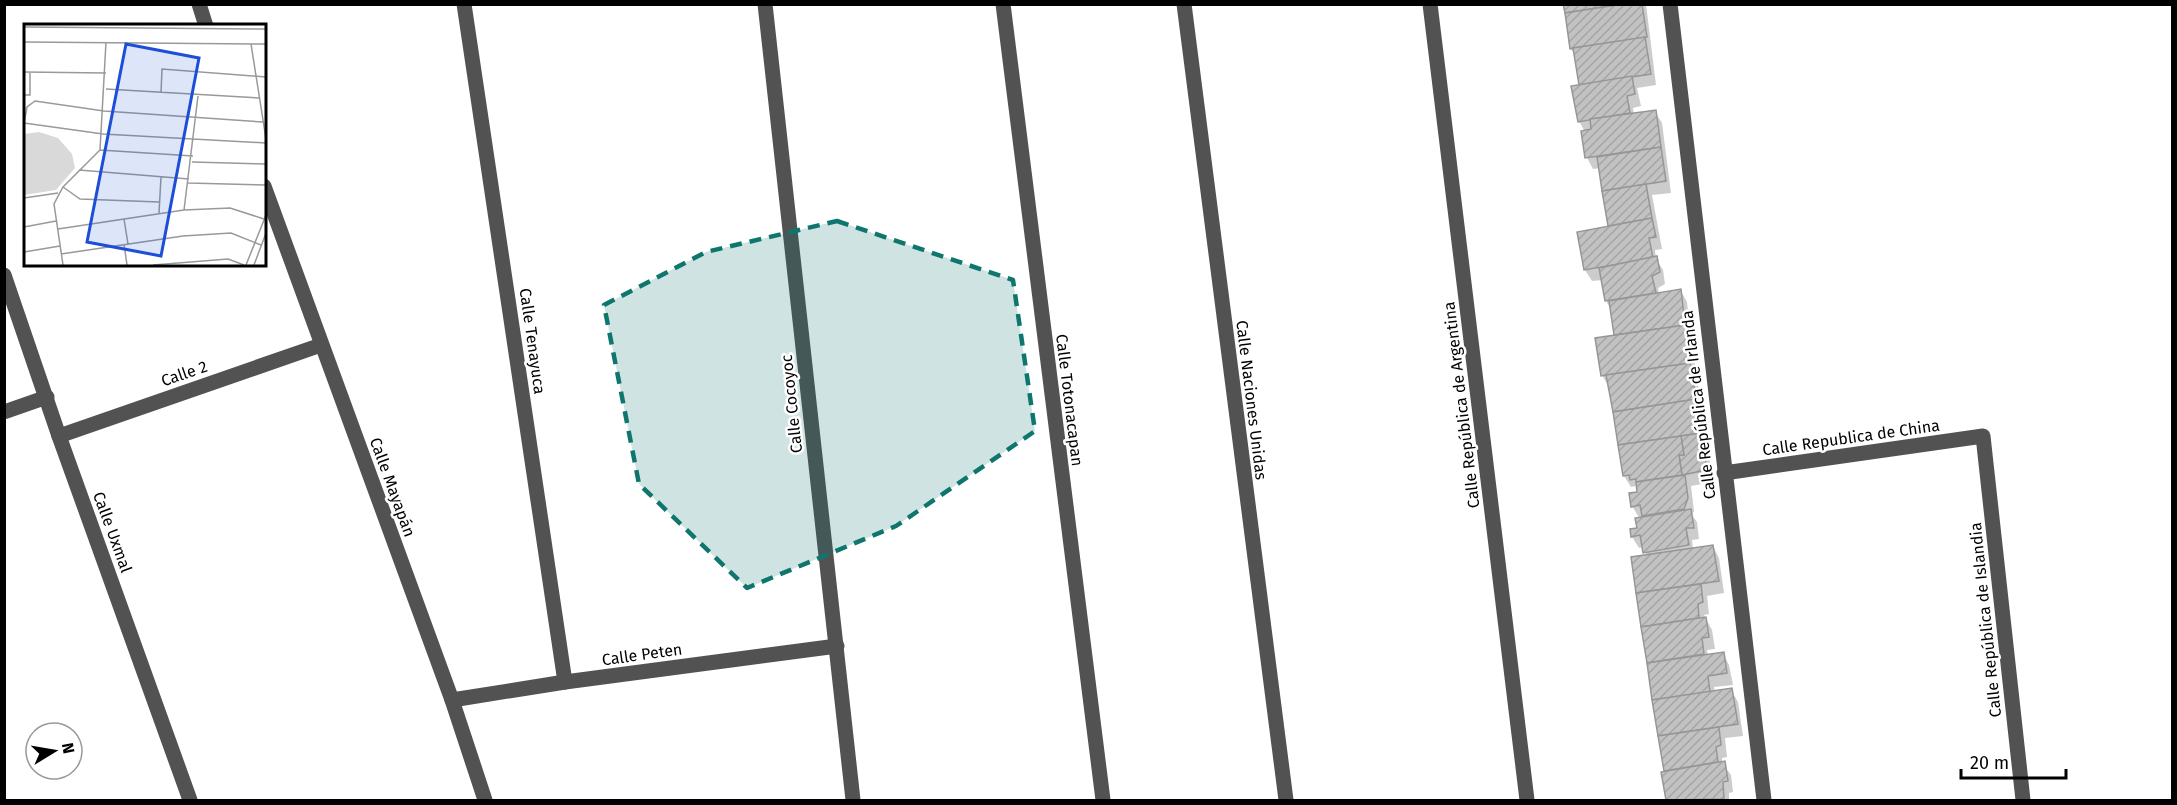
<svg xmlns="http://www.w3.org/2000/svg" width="2177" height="805" viewBox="0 0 2177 805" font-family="'Fira Sans',sans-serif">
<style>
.shadow{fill:#0003}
.building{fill:url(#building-hatch);stroke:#969696;stroke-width:1.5}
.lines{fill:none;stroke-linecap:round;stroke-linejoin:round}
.minor{stroke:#525252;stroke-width:15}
.marked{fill:#0f766e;fill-opacity:0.2;stroke:#0f766e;stroke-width:4.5;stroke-dasharray:12 8;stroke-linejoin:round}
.labels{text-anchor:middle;stroke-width:5;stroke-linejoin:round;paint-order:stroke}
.street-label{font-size:16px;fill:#000;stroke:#fff}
.inset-road{fill:none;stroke:#999;stroke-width:1.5}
.view{fill:#1d4ed8;fill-opacity:0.15;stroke:#1d4ed8;stroke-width:3}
.inset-edge{fill:none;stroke:#000;stroke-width:3}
</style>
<defs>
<pattern id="building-hatch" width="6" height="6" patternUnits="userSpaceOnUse" patternTransform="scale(1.5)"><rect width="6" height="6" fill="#c2c2c2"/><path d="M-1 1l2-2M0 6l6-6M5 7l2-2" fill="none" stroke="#a5a5a5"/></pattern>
</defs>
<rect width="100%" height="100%" fill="#fff"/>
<polygon class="shadow" points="1565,4 1646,4 1656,85 1637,88 1641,106 1633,108 1634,115 1655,112 1662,123 1671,193 1652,195 1662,249 1655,250 1656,259 1663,270 1665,284 1658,288 1659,294 1681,291 1687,302 1691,338 1713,482 1691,486 1694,511 1692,515 1697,522 1699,539 1692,540 1693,549 1713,546 1719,558 1724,593 1707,596 1709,614 1704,615 1712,630 1715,649 1707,650 1708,656 1723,653 1729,665 1733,685 1714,687 1715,692 1731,690 1738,702 1743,736 1725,738 1727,757 1722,758 1722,763 1731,775 1733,792 1729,793 1729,800 1667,800 1662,773 1666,772 1633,558 1647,556 1644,547 1639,548 1632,537 1639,529 1640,519 1632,506 1640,493 1636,486 1631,487 1624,476 1609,387 1602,375 1616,336 1612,311 1606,301 1603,280 1592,281 1585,270 1610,228 1601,168 1593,169 1587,158 1583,132 1585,132 1579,121 1581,86 1576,57 1571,49"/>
<g class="building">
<polygon points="1563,4 1623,4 1565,13"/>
<polygon points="1623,4 1642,4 1647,37 1570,49 1565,13"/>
<polygon points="1645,37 1651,74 1579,85 1573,48"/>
<polygon points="1632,76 1635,94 1627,96 1630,113 1578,122 1571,86"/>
<polygon points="1656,110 1661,147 1585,158 1581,131 1591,129 1590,119"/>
<polygon points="1661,147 1666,181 1602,191 1597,157"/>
<polygon points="1646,184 1652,218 1608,226 1602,191"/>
<polygon points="1652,218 1656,237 1649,238 1653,258 1584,270 1577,232"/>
<polygon points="1657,256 1660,272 1652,276 1656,293 1605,301 1599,268"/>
<polygon points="1681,289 1685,325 1614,335 1609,301"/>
<polygon points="1685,325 1690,363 1601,376 1595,338"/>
<polygon points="1690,363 1696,399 1613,412 1606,375"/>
<polygon points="1696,399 1702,433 1618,445 1613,412"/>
<polygon points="1702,433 1707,470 1682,475 1679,455 1684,455 1681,436"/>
<polygon points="1681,436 1684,455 1679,455 1682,475 1636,482 1636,479 1630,480 1629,475 1623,476 1618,445"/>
<polygon points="1685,475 1688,498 1684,509 1642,516 1640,505 1631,507 1629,493 1637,492 1636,482"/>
<polygon points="1691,509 1694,528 1686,528 1689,545 1643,553 1640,535 1631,537 1630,529 1637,528 1635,518"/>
<polygon points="1713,545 1719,581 1636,593 1631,557"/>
<polygon points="1701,584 1703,602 1698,604 1699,618 1641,627 1636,593"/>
<polygon points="1706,617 1709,637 1702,638 1704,654 1647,663 1641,627"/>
<polygon points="1724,652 1727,673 1708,676 1710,692 1652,700 1647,663"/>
<polygon points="1732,688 1738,724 1658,736 1652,700"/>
<polygon points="1719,727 1721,745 1716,747 1718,762 1664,771 1658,736"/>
<polygon points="1725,761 1728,781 1723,782 1724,799 1666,800 1661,772"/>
</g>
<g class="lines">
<g class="minor">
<polyline points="199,4 206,26"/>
<polyline points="464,4 565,682"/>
<polyline points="765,4 853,800"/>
<polyline points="1003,4 1103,800"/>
<polyline points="1184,4 1286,800"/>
<polyline points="1430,4 1527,800"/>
<polyline points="1670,4 1764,800"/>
<polyline points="264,186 452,700 485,800"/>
<polyline points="4,275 59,436 190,800"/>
<polyline points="4,412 47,397"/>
<polyline points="59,436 321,345"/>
<polyline points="1724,473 1983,436 2023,800"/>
<polyline points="452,700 565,682 837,646"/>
</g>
</g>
<path class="marked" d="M837 221 1013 280 1035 431 896 526 747 588 639 484 604 305 706 252Z"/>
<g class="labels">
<g class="street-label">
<text transform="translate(533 341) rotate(82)" y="6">Calle Tenayuca</text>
<text transform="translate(184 373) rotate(-19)" y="6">Calle 2</text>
<text transform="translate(1070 400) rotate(83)" y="6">Calle Totonacapan</text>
<text transform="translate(1252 400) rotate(83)" y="6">Calle Naciones Unidas</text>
<text transform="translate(791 404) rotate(-96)" y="6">Calle Cocoyoc</text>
<text transform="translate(1461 405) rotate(-97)" y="6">Calle República de Argentina</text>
<text transform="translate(1698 405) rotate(-97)" y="6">Calle República de Irlanda</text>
<text transform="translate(1851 437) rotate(-8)" y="6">Calle Republica de China</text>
<text transform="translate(393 487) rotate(70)" y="6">Calle Mayapán</text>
<text transform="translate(113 532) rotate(70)" y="6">Calle Uxmal</text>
<text transform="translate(1985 620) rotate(-96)" y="6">Calle República de Islandia</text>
<text transform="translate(642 654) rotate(-8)" y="6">Calle Peten</text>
</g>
</g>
<g transform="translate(24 24)">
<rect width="242" height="242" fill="#fff"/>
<path d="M15 108 34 114 48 130 51 144 32 166 0 171V110Z" fill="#d9d9d9"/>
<path class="inset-road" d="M0 3 242 5M0 18 242 20M227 20 242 115M0 48 82 49M82 65 235 74M137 69 138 45 242 53M0 71H6V48M0 99 3 83 11 77 80 87 239 98M0 99 79 110 242 119M76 126 169 132M168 138 242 140M55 146 165 155M164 159 242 161M39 163 56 175 135 178M0 174 34 169M160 186 174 72M135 189 137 153M100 195 104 220M0 203 32 197M34 205 160 186 206 184 240 195M100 220 103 241M0 228 36 222M37 230 159 212 207 209 237 221M39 241 30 180 39 163 76 126 82 18M129 241 204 235 220 241M222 241 242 191M230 241 242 209"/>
<path class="view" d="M102 20 175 34 137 232 63 218Z"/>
<rect width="242" height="242" class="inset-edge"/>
</g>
<rect width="2177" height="805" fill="none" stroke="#000000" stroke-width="12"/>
<g transform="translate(54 751) rotate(79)"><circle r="28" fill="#ffffff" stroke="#999999" stroke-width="1.5"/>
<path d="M0-4.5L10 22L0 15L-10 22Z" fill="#000000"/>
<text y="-9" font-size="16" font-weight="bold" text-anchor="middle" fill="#000000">N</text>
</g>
<path d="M1961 769v9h105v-9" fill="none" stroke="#000000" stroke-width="3"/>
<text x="1970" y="769" font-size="18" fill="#000000" stroke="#ffffff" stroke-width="4.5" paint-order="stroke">20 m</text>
</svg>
